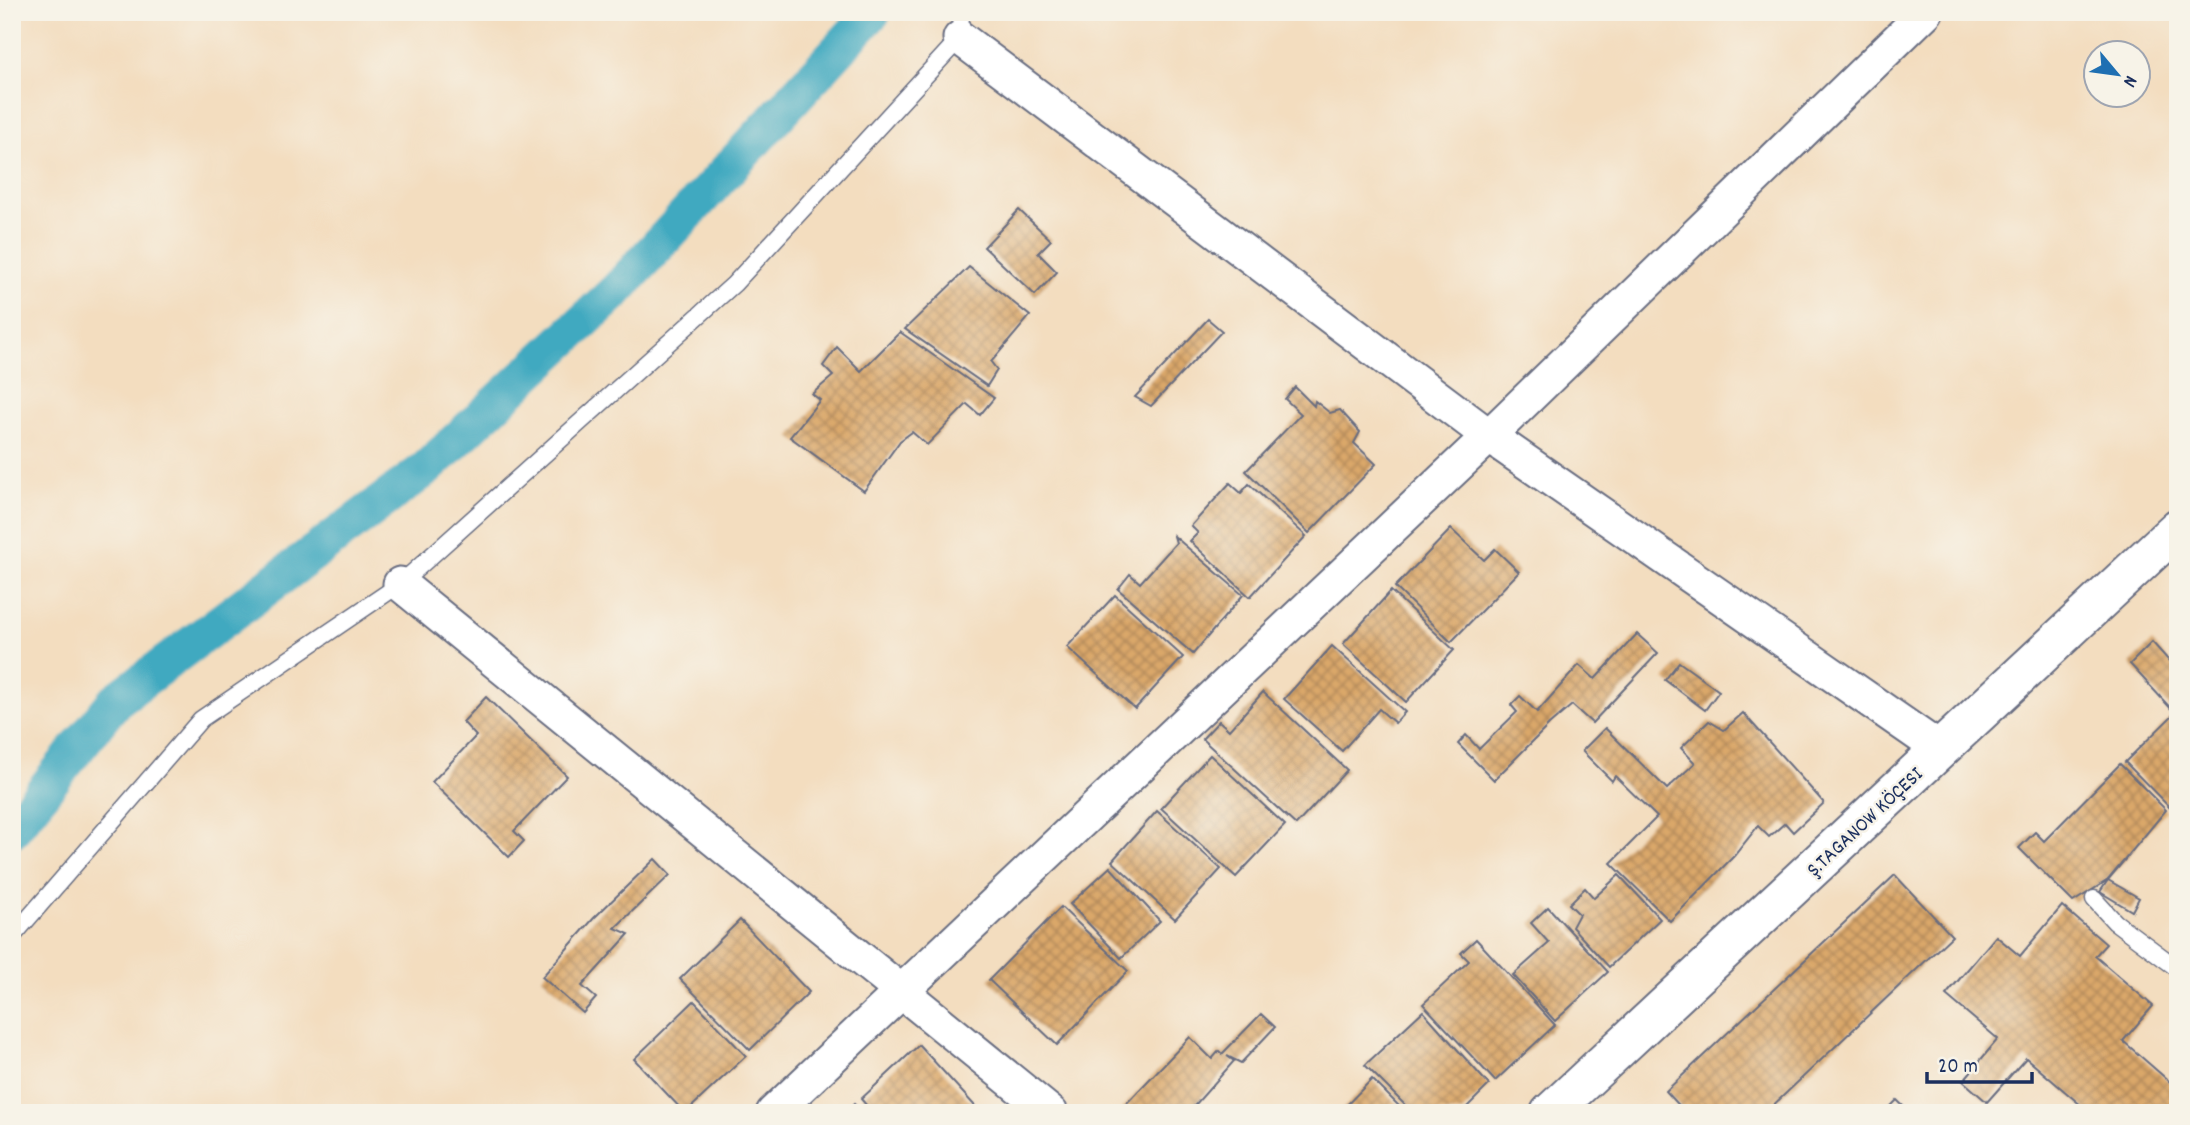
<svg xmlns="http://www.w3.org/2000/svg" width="2190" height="1125" viewBox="0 0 2190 1125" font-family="Dekko,sans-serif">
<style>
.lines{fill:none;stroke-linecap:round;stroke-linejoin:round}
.canal{stroke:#40a9c0;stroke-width:37}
.building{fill:url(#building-cross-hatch)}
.lane-casing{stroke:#676c80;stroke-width:19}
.street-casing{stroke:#676c80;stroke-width:37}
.secondary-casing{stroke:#676c80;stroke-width:42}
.lane{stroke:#fff;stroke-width:16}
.street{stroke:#fff;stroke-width:33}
.secondary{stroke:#fff;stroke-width:38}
.labels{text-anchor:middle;stroke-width:5;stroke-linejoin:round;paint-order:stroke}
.street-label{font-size:21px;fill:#1b2f5e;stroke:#f7f3e8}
</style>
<defs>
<pattern id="building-cross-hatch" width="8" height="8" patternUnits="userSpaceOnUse" patternTransform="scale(1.75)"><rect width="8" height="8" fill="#daa769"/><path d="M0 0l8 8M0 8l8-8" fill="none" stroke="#b0885a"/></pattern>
</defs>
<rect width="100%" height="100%" fill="#f7f3e8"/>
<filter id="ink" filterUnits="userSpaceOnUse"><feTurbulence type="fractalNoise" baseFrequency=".0143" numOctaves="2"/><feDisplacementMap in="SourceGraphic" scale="14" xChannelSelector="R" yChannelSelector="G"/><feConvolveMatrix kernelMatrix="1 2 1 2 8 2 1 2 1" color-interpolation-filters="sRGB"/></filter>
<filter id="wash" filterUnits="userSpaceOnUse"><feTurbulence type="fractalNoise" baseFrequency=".00686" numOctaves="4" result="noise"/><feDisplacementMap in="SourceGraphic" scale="28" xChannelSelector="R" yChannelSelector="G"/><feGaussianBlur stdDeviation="1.57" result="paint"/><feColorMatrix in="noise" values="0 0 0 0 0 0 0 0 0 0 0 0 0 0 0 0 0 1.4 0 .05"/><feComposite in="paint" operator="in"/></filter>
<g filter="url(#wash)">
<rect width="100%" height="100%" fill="#f3ddbf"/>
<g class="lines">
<polyline class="canal" points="12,830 115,701 427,468 616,291 873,12"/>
</g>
<g id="blocks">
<g class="building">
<polygon points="1019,210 1051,240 1038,253 1057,272 1035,295 984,247"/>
<polygon points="969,267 1030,316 991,362 997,370 987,386 905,329"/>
<polygon points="1208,319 1222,331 1151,406 1135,397"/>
<polygon points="900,332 994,398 980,415 967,404 927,445 912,432 900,441 864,491 790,437 820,400 812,394 833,376 823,366 837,347 861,371"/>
<polygon points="1295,387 1314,406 1315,401 1330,413 1340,410 1360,432 1354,443 1376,464 1309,533 1246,471 1301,414 1285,399"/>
<polygon points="1230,483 1241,493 1249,484 1306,536 1250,597 1190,541 1198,533 1191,526"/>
<polygon points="1451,529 1484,560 1495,549 1519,572 1451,642 1395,587"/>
<polygon points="1174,536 1243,595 1193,654 1118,589 1130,574 1140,583 1176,543"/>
<polygon points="1391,591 1454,650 1406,702 1343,644"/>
<polygon points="1115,595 1183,657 1135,709 1067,647"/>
<polygon points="1637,634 1658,653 1592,723 1572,705 1549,725 1494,780 1458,744 1466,735 1479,749 1517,712 1511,705 1520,696 1537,712 1579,665 1595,679"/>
<polygon points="2152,642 2178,671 2178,816 2125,762 2175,713 2130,664"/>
<polygon points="1332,646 1405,712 1395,723 1379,709 1342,751 1284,699"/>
<polygon points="1679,662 1719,691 1705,710 1665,680"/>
<polygon points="1263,692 1347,770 1296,825 1202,739 1219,721 1229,730"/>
<polygon points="486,697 567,776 514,831 524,841 509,857 432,782 476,736 463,722"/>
<polygon points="1743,713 1824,803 1793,832 1785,823 1769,837 1758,826 1734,856 1670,921 1611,863 1657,817 1615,776 1612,781 1582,751 1605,728 1667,789 1695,763 1681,748 1709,721 1724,730"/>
<polygon points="1210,755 1285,825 1236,877 1161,808"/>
<polygon points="2120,764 2166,810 2108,880 2073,902 2019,848 2035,832 2044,841"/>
<polygon points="1157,811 1221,869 1175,919 1112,861"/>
<polygon points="655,859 670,875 615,928 629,934 582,986 596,998 583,1013 542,977 594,918"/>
<polygon points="1110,867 1160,921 1121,958 1070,904"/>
<polygon points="1619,875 1660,919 1609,967 1572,927 1579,914 1569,904 1585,888 1594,898"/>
<polygon points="1895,875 1952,936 1765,1113 1686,1113 1666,1091"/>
<polygon points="2108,880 2139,898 2132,911 2100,892"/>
<polygon points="2062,906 2106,944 2095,956 2153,1006 2123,1041 2178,1089 2178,1113 2090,1113 2026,1058 1987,1102 1963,1081 1998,1039 1946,995 1996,936 2020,956"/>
<polygon points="1061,907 1128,971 1057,1045 989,980"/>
<polygon points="1548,907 1608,972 1555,1021 1513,975 1549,943 1531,923"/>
<polygon points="740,920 809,992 750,1050 680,979"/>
<polygon points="1476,939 1555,1025 1495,1081 1423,1004 1469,961 1461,953"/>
<polygon points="694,1001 746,1056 685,1113 634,1059"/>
<polygon points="1423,1011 1489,1085 1461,1113 1413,1113 1365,1065"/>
<polygon points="1261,1014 1275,1027 1241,1063 1227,1056 1234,1061 1188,1113 1127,1113 1122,1108 1190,1037 1212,1059 1219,1051 1222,1054"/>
<polygon points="919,1045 975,1106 968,1113 873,1113 861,1099"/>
<polygon points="1372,1079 1406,1113 1339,1113"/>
<polygon points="1897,1100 1910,1113 1891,1113 1888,1109"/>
<polygon points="854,1104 863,1113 845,1113"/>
</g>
</g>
</g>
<g filter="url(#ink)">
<use href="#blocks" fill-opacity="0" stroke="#676c80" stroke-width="2"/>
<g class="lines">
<defs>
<g id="lane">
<polyline points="2094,899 2115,922 2178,969"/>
<polyline points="12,937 201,719 400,584 734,284 960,38 961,12"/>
</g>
<g id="street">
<polyline points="960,38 1489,436 1941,750"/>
<polyline points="400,584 1051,1113"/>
<polyline points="773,1113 1489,436 1926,12"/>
</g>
<polyline id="secondary" points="1550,1113 2178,528"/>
</defs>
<use href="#lane" class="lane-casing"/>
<use href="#street" class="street-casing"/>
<use href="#secondary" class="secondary-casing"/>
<use href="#lane" class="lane"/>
<use href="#street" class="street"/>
<use href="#secondary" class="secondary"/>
</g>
</g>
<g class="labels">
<g class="street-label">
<text transform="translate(1864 821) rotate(-43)" y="7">Ş.TAGANOW KÖÇESI</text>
</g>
</g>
<rect width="2190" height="1125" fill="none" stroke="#f7f3e8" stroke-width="42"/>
<g transform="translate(2117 74) rotate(119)"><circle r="33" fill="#f7f3e8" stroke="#9fa5b1" stroke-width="2"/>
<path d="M0-5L12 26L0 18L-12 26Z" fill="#1f6fb2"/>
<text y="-10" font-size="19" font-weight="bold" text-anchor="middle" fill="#1b2f5e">N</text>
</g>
<path d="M1927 1072v10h105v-10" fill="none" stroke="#1b2f5e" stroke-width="3.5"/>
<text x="1938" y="1072" font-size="21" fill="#1b2f5e" stroke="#f7f3e8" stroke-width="5" paint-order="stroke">20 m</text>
</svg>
